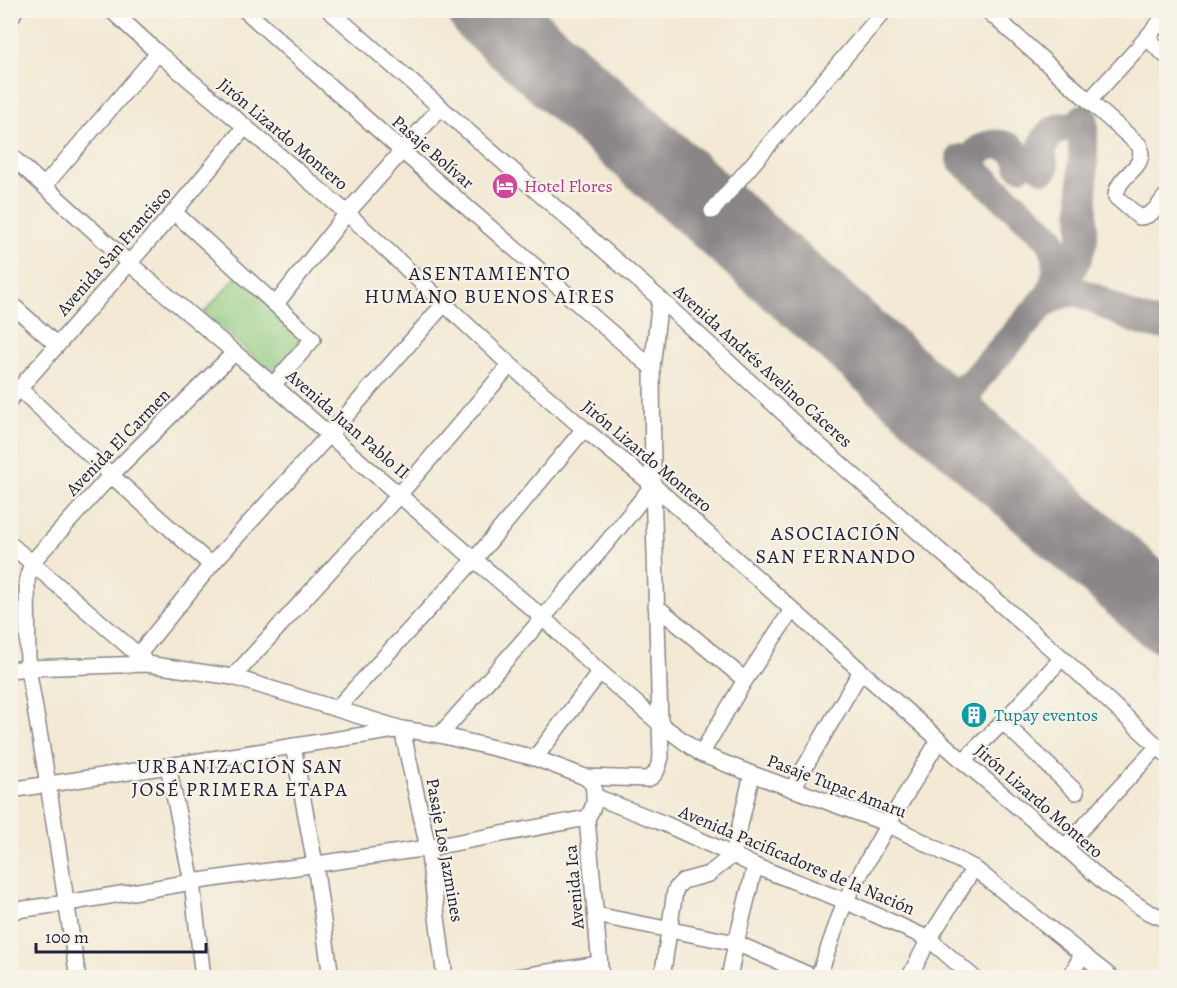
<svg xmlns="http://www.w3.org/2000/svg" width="1177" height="988" viewBox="0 0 1177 988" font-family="Alegreya,serif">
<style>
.green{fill:#8eca7f;stroke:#58765d;stroke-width:1.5}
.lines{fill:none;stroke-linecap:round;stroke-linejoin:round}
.taxiway{stroke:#8a8688;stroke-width:30}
.runway{stroke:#8a8688;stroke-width:76}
.minor-casing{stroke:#8a8688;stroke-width:18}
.minor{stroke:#fff;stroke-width:15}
.labels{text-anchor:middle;stroke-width:4.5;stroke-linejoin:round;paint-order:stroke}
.street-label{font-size:18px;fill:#22223b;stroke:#f7f3e8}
.hotel-label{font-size:18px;fill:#b23c85;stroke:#f7f3e8;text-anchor:start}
.culture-label{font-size:18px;fill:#0d838f;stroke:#f7f3e8;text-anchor:start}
.neighbourhood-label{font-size:20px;letter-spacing:1.5px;fill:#22223b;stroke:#f7f3e8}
</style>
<rect width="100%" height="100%" fill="#f7f3e8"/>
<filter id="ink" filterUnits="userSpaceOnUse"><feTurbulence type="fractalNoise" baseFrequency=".0167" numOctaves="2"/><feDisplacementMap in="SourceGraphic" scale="12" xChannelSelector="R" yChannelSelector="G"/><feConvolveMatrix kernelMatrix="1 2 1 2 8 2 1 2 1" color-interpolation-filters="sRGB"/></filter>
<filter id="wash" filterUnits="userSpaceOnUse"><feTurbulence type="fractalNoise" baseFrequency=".008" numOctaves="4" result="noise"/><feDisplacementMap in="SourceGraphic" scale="24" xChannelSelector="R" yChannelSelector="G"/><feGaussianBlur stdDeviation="1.35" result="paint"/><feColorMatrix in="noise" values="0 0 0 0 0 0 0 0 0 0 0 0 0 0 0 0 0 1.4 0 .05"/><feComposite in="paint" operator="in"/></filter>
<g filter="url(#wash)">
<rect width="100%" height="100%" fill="#f3e9d4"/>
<polygon class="green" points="238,275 307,339 274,376 204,312"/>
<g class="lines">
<g class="taxiway">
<path d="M961 159 1049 237C1061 258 1059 269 1052 291"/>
<path d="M968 166C972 160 975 153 981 149 992 142 1010 143 1017 155 1018 156 1020 164 1020 165"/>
<path d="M1044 168C1036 139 1054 121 1083 128"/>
<path d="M1043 303C1053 297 1062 292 1074 292 1081 292 1089 296 1096 299 1118 310 1141 326 1166 324"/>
<path d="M975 380C958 408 965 420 978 447"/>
<path d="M910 387C936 396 952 397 975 380L1043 303 1071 269 1078 256 1083 239V119"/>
<polyline points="1149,599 1166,578"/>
</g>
<polyline class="runway" points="486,10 1166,615"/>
</g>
</g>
<g filter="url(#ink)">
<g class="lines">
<defs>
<g id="minor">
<polyline points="111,10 158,53 347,213 510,365 584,429 653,485 861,671 963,761 1065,847 1107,885 1148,912 1166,919"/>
<polyline points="245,10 402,151 652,368"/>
<polyline points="329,10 660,299 804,432 1062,658 1166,754"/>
<polyline points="987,10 1089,101"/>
<path d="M1166 15 1136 50 1089 101 1139 145C1149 169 1116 174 1116 197L1139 217C1152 217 1158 206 1166 196"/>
<polyline points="10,20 15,10"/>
<polyline points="1147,38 1166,56"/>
<polyline points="10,155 129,263 273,385 329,435 543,618 600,672 659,723 701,754 752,774 888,824 974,868 1112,978"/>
<polyline points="44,186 158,53"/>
<polyline points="712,211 885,10"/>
<polyline points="174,212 313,339 273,385"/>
<polyline points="10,303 57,345"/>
<polyline points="276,304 347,213 441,107"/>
<polyline points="20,389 111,475 211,565"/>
<polyline points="10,399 174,212 245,127"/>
<polyline points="10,544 144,660"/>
<polyline points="656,606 745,680"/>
<polyline points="138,655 211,565 329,435 444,304"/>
<path d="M10 670 28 668 147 664 233 677 402 729 440 735 535 758 585 777 593 784C595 799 596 805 587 818L601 978"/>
<polyline points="233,677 399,495 510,365"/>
<polyline points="337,708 475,559 584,429"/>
<polyline points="1003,722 1076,792"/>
<path d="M440 735C512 653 586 571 653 485"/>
<polyline points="293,746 315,864 331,978"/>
<polyline points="701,754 745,680 792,610"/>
<polyline points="535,758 600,672"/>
<polyline points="963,761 1003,722 1062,658"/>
<polyline points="168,766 192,882 203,978"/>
<path d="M585 777 647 779C657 776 658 767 661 757L653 485 652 368 660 299"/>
<polyline points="792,789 861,671"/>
<polyline points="10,790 168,766 402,729 428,848 445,978"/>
<polyline points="594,796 665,824 733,855 755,866 845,901 929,939 974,978"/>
<polyline points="1065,847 1158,746"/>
<polyline points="10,911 67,903 192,882 428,848 587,818"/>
<polyline points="596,915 736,943 816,978"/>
<polyline points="78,978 48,784 28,668 27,580 32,562 111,475 234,353"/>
<polyline points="511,978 599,964"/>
<polyline points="662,978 675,891 678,886 683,881 709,874 733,855 752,774"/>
<polyline points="729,978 736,943 755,866"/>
<polyline points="818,978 845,901 888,824 939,740"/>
<polyline points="909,978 929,939 974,868"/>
<polyline points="1070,978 1082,954"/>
</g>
</defs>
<use href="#minor" class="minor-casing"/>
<use href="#minor" class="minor"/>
</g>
</g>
<defs>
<symbol id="hotel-disc" viewBox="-11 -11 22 22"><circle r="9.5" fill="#d1479c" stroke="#f7f3e8"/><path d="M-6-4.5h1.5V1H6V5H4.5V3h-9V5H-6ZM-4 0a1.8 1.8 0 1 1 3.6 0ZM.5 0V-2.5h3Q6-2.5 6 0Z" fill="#fff"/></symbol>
<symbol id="building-disc" viewBox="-11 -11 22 22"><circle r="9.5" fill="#0f9aa8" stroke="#f7f3e8"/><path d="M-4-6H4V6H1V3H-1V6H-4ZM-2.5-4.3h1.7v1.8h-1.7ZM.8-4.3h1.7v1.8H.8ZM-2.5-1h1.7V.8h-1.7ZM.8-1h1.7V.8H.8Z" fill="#fff"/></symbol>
</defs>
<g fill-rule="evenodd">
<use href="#hotel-disc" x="490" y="171" width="30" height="30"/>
<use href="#building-disc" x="959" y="700" width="30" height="30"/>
</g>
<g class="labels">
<g class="street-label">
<text transform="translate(283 134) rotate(40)" y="6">Jirón Lizardo Montero</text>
<text transform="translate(433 152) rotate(41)" y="6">Pasaje Bolívar</text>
<text transform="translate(114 251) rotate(-49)" y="6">Avenida San Francisco</text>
<text transform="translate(763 366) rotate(42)" y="6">Avenida Andrés Avelino Cáceres</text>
<text transform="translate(348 424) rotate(41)" y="6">Avenida Juan Pablo II</text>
<text transform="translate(118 442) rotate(-46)" y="6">Avenida El Carmen</text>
<text transform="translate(647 456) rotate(40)" y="6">Jirón Lizardo Montero</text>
<text transform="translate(837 786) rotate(21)" y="6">Pasaje Tupac Amaru</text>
<text transform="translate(1039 801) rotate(41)" y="6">Jirón Lizardo Montero</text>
<text transform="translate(445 850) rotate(80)" y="6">Pasaje Los Jazmines</text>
<text transform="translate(797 860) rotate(23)" y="6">Avenida Pacificadores de la Nación</text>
<text transform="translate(574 887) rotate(-95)" y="6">Avenida Ica</text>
</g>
<g class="hotel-label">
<text x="524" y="192">Hotel Flores</text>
</g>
<g class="culture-label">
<text x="994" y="721">Tupay eventos</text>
</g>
<g class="neighbourhood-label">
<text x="490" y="280">ASENTAMIENTO<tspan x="490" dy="23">HUMANO BUENOS AIRES</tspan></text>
<text x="836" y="540">ASOCIACIÓN<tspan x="836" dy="23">SAN FERNANDO</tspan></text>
<text x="240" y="773">URBANIZACIÓN SAN<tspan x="240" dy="23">JOSÉ PRIMERA ETAPA</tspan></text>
</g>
</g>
<rect width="1177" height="988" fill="none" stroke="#f7f3e8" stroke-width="36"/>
<path d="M36 943v9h170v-9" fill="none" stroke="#22223b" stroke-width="3"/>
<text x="45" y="943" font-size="18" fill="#22223b" stroke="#f7f3e8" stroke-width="4.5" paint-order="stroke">100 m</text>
</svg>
